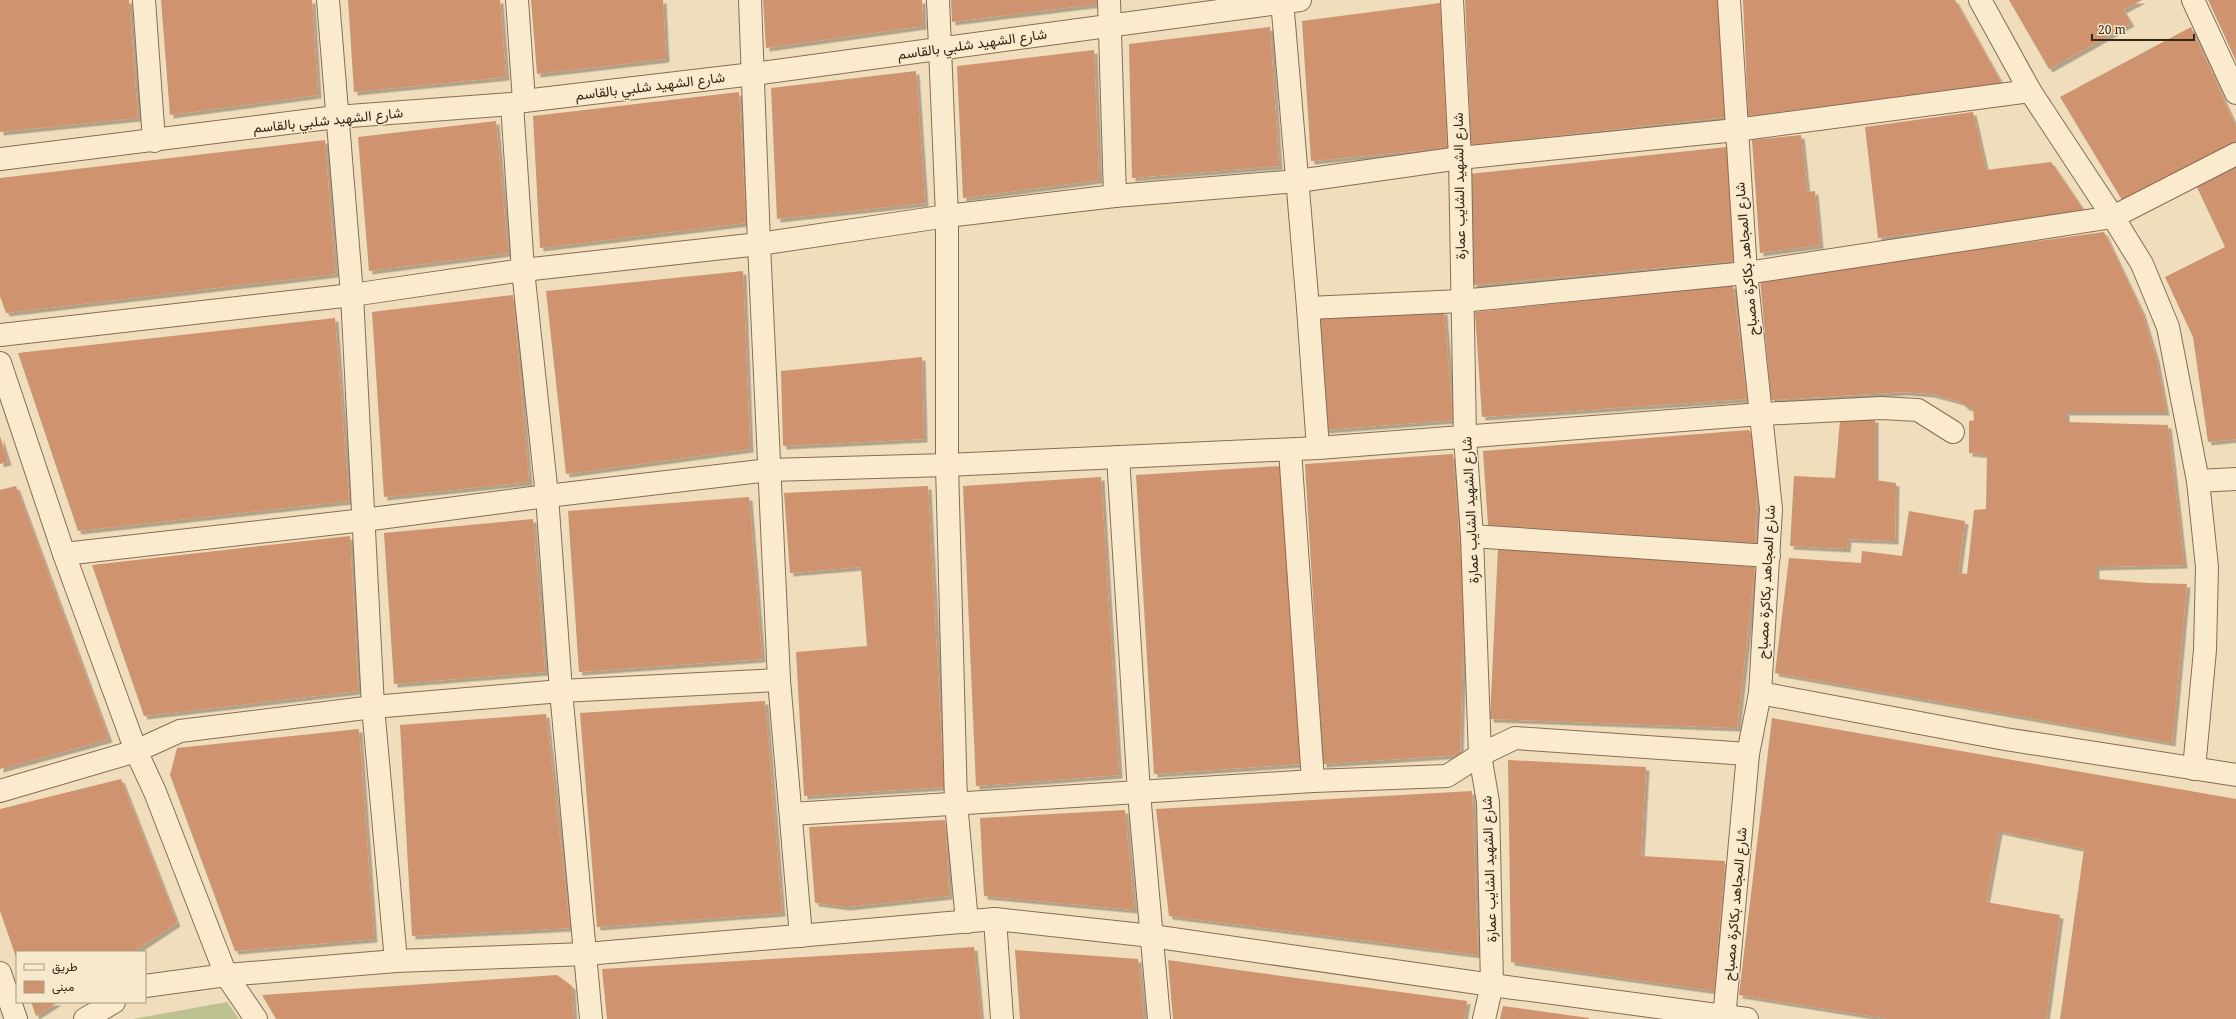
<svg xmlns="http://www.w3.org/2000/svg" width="2236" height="1019" viewBox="0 0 2236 1019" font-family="'Noto Serif',Vazirmatn,serif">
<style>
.cemetery{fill:#bdc18f}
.building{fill:#cf936f;filter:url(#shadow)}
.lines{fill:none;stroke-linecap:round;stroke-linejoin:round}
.minor-casing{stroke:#876d55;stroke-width:24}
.minor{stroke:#faebce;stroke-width:22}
.labels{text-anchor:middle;stroke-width:3;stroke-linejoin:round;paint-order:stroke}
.street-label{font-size:14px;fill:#35261a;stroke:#f6e8cb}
</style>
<defs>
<filter id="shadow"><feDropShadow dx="3.5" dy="3.5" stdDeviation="0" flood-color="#0004"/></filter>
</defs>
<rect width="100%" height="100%" fill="#efddbb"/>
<polygon class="cemetery" points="227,1002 239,1019 133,1019"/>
<g class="building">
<polygon points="0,0 129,0 138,118 0,132"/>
<polygon points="161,0 312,0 318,95 170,115"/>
<polygon points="348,0 500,0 506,77 354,92"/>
<polygon points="531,0 663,0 666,59 537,74"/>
<polygon points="763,0 922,0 923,26 766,48"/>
<polygon points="951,0 1098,0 1098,4 952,22"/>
<polygon points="1465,0 1718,0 1727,117 1471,145"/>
<polygon points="1743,0 1955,0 2002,84 1748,116"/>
<polygon points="2009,0 2142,0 2123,10 2131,23 2049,69"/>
<polygon points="2208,0 2236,0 2236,61 2209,2"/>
<polygon points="1440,3 1447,148 1311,161 1302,21"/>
<polygon points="1270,27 1279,166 1132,178 1129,44"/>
<polygon points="2191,27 2236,127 2236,143 2122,200 2060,97"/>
<polygon points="1094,50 1099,180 963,198 957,66"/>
<polygon points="916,71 925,203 777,219 771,88"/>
<polygon points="739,92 746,223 540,248 533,116"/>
<polygon points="1973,112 1986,170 2051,162 2085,212 1878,238 1865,127"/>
<polygon points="496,121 508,253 369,271 358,137"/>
<polygon points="1801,135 1807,192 1815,191 1820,245 1760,253 1752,140"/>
<polygon points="325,140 335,274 6,313 0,296 0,178"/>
<polygon points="1727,147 1736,261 1473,285 1469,174"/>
<polygon points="2236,162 2236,439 2208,442 2193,337 2165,277 2225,247 2195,183"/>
<polygon points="2104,232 2142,312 2156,358 2166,412 2066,412 2066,422 2168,425 2184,565 2096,567 2096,579 2149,583 2187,584 2172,743 1775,673 1789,558 1861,563 1862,551 1902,556 1909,511 1965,521 1958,573 1967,574 1974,510 1986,509 1987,455 1969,453 1969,421 1974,420 1973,408 1966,407 1961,402 1931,394 1904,392 1771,400 1760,279"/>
<polygon points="743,271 750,449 566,474 546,291"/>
<polygon points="1733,285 1747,399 1482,417 1475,312"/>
<polygon points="513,295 529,482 384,497 372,312"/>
<polygon points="1444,311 1453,420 1325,430 1316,318"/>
<polygon points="335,318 349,501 78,531 18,353"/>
<polygon points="922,357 924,439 783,446 781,371"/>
<polygon points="1875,419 1875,480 1896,483 1895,541 1848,539 1847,549 1790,546 1794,476 1835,478 1840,420"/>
<polygon points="1749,430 1758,448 1755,543 1488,525 1483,451"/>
<polygon points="0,436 8,462 0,464"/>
<polygon points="1453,454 1464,603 1460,755 1323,764 1305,464"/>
<polygon points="1281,466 1300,764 1154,774 1136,475"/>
<polygon points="1101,477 1119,775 976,786 963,486"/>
<polygon points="16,486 109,739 0,769 0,490"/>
<polygon points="928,486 944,787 804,796 796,652 867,646 861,567 790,573 784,493"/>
<polygon points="749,497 762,659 579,672 568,511"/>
<polygon points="533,519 545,672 394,684 384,533"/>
<polygon points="350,536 358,691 144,716 92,565"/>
<polygon points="1498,548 1755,567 1737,728 1490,719"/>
<polygon points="765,701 782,913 597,927 580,713"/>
<polygon points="546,714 570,928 412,936 400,725"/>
<polygon points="1772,718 2236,799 2236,1019 2060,1019 2084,849 1999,831 1986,902 2060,915 2046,1019 1889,1019 1739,995"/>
<polygon points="359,729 374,939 235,951 170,775 177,748"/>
<polygon points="1508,760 1646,767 1641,856 1725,861 1714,991 1511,962"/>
<polygon points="121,779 177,923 133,952 17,952 17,960 0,911 0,809"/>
<polygon points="1472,791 1478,955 1169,916 1156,809"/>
<polygon points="1125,810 1134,910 984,896 980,818"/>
<polygon points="945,820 949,896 847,907 815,903 809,827"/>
<polygon points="974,947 981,1019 607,1019 602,969"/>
<polygon points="1015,950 1138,959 1144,1019 1020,1019"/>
<polygon points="1168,960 1238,970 1467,1001 1464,1019 1173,1019"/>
<polygon points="557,975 572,986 574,1019 276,1019 262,995"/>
<polygon points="31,1002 58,1002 36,1016"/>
<polygon points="1503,1006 1589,1018 1589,1019 1500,1019"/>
</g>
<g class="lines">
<defs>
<g id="minor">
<polyline points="144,0 154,141"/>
<polyline points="328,0 352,295 373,707 396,961"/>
<polyline points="517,0 524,101"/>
<polyline points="750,0 759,244 779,680 801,936"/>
<polyline points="938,0 947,216 947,465 956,803 967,922"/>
<polyline points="1109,0 1115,196"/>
<polyline points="1282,0 1308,308 1318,448"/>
<polyline points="1452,0 1460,158 1465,438 1472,536 1480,755 1488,802 1492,985 1484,1019"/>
<polyline points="1980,0 2030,91 2113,217 2142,264 2168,327 2198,481 2207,567 2205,650 2194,769"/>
<polyline points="2193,0 2236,93"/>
<polyline points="512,104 523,270 547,496 561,691 591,1019"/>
<polyline points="0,159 336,117 512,104 524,101 753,74 1300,0"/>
<polyline points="1308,308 1461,301 1746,273 2113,217 2236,154"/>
<polyline points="0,335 352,295 523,270 759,244 947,216 1115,196 1298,181 1460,158 1736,130 2030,91"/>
<polyline points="0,363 64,554 136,751 155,792 226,975 256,1019"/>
<polyline points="1290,450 1313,781"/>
<polyline points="1118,457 1139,793 1159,1019"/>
<polyline points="2198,481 2236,479"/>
<polyline points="1472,536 1769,556"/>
<polyline points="64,554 364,520 547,496 769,470 947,465 1318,448 1761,414 1881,408 1918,410 1953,432"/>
<polyline points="1760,693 2005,739 2236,775"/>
<polyline points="0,791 136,751 180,731 373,707 561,691 779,680"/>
<polyline points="791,814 1313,781 1447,776 1480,755 1515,738 1748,754"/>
<polyline points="995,919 1002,1019"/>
<polyline points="0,973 16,1019"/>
<polyline points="145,986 226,975 396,961 586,954 995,919 1152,936 1492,985 1747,1019"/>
<polyline points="85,1019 114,1002"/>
<polyline points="1724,1019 1748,754 1760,693 1771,509 1746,273 1729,0"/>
</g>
</defs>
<use href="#minor" class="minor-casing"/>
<use href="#minor" class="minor"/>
</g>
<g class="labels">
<g class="street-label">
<text transform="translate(972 44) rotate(-8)" y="5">شارع الشهيد شلبي بالقاسم</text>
<text transform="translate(650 86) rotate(-7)" y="5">شارع الشهيد شلبي بالقاسم</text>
<text transform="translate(328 120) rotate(-6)" y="5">شارع الشهيد شلبي بالقاسم</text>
<text transform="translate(1459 186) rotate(-91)" y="5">شارع الشهيد الشايب عمارة</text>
<text transform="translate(1746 259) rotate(-95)" y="5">شارع المجاهد بكاكرة مصباح</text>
<text transform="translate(1470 510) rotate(-93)" y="5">شارع الشهيد الشايب عمارة</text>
<text transform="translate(1766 582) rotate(-87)" y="5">شارع المجاهد بكاكرة مصباح</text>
<text transform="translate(1489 869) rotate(-92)" y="5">شارع الشهيد الشايب عمارة</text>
<text transform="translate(1735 904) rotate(-85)" y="5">شارع المجاهد بكاكرة مصباح</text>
</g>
</g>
<rect x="16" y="951" width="130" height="52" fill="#f6e8cb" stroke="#a99a84"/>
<rect x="24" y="964" width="20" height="6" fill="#faebce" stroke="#a99a84"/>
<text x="52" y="971" font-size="12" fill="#35261a">طريق</text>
<rect x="24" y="981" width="20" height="12" fill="#cf936f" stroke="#a99a84"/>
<text x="52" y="991" font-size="12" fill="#35261a">مبنى</text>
<path d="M2092 34v6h102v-6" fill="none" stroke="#35261a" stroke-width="2"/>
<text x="2098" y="34" font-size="12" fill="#35261a" stroke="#f6e8cb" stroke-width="3" paint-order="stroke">20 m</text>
</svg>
